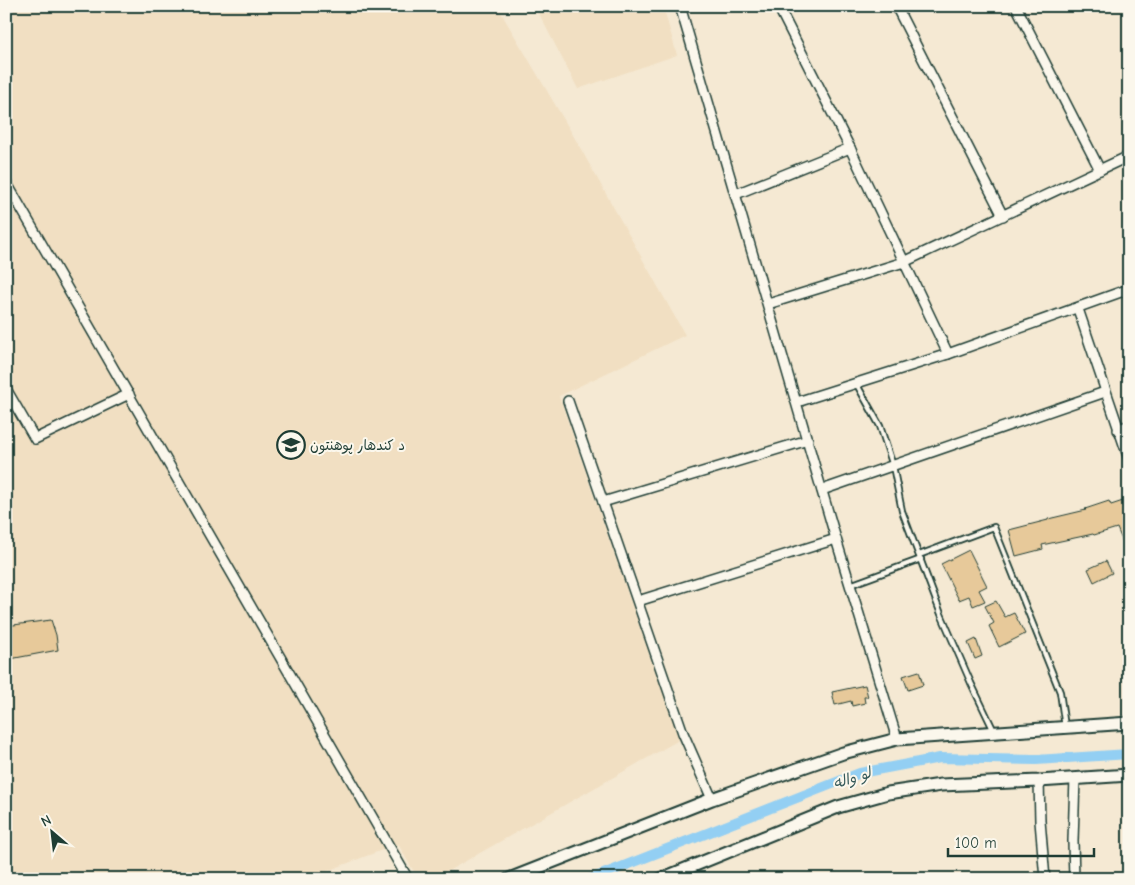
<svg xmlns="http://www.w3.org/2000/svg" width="1135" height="885" viewBox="0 0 1135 885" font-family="'Comic Neue','Playpen Sans Arabic',sans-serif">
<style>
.built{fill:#f1dfc2}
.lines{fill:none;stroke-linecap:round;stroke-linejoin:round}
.canal{stroke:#93cff3;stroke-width:10}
.building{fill:#e7c99a;stroke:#1f3d34}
.service-casing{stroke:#1f3d34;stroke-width:8}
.minor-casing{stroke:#1f3d34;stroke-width:12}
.tertiary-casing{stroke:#1f3d34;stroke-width:15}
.service{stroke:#fbf7ec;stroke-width:4.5}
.minor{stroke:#fbf7ec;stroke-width:9}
.tertiary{stroke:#fbf7ec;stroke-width:11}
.labels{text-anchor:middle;stroke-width:4;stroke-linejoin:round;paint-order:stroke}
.poi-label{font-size:14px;fill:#1f3d34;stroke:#fbf7ec;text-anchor:start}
.water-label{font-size:15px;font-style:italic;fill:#365a5a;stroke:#fbf7ec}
</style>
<rect width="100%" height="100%" fill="#f5e9d3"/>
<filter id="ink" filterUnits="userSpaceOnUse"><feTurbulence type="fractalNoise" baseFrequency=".02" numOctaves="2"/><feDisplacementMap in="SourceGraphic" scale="10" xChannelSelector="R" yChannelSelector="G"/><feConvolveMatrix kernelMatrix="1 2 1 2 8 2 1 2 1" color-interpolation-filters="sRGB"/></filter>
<g filter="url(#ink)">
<g class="built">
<polygon points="6,6 497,6 573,135 685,335 559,396 679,740 434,879 418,879 398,844 306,879 6,879"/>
<polygon points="535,6 663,6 677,55 578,89"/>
</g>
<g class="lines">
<polyline class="canal" points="591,879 860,773 940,758 1036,760 1129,754"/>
</g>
<g class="building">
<polygon points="1129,499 1129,557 1117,528 1094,535 1093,534 1042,545 1043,549 1016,556 1009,530 1048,520 1048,519 1086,510 1085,509 1109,501 1111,505"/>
<polygon points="969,550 987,586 979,590 985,601 973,606 969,596 959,600 941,564"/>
<polygon points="1106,561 1112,573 1094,582 1088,569"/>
<polygon points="996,601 1005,617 1014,613 1025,634 999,647 989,626 994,623 985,606"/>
<polygon points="51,620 56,635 58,650 10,659 10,645 6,633 6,626"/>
<polygon points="976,639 982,656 975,659 968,643"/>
<polygon points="919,671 923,685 908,690 903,676"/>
<polygon points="865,685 868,697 864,697 865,703 852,706 851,701 835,705 832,692"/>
</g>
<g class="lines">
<defs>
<g id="service">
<polyline points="856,383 880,426 893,466 902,511 941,614 971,683 994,731"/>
<polyline points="919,555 994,527 1060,692 1065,727"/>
<polyline points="850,585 921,559"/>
</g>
<g id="minor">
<polyline points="680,6 836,539 897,739"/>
<polyline points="778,6 850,148 948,354"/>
<polyline points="896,6 1003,216"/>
<polyline points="1016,6 1100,170"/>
<polyline points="6,182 408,879"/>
<polyline points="736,194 850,148"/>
<polyline points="768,304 904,262 1129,156"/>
<polyline points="1078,309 1129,459"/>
<polyline points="6,389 35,439 129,394"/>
<polyline points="568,401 683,733 712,799"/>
<polyline points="797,402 948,354 1129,289"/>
<polyline points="1118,430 1129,425"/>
<polyline points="822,490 1105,392"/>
<polyline points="603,502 808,440"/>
<polyline points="638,601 836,539"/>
<polyline points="1039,781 1040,821 1045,879"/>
<polyline points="1074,879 1073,841 1075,778"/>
</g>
<g id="tertiary">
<polyline points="509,879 712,799 843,753 897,739 1129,723"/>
<polyline points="661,879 838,807 888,793 941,785 1039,781 1129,775"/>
</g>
</defs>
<use href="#service" class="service-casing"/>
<use href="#minor" class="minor-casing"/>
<use href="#tertiary" class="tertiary-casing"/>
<use href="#service" class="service"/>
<use href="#minor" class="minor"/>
<use href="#tertiary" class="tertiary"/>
</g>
</g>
<defs>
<symbol id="university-ring" viewBox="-11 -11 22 22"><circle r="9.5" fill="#fbf7ec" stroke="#1f3d34" stroke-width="1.5"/><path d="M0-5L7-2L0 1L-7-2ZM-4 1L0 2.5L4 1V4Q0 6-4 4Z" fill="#1f3d34"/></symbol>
</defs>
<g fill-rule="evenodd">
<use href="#university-ring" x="275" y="429" width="32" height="32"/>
</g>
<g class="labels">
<g class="poi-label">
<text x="310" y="450">د کندهار پوهنتون</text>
</g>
<g class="water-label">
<text transform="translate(852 778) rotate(-18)" y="5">لو واله</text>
</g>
</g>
<rect width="1135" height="885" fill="none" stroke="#fbf7ec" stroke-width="25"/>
<rect x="12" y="12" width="1110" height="860" fill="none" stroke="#1f3d34" stroke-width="2" filter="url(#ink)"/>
<g transform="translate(52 832) rotate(332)" stroke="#fbf7ec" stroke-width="4" paint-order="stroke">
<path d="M0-4L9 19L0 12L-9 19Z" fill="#1f3d34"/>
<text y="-8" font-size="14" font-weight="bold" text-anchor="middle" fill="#1f3d34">N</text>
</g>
<path d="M948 848v8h146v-8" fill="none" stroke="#1f3d34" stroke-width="2.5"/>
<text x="955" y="848" font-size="15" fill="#1f3d34" stroke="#fbf7ec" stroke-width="4" paint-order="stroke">100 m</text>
</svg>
